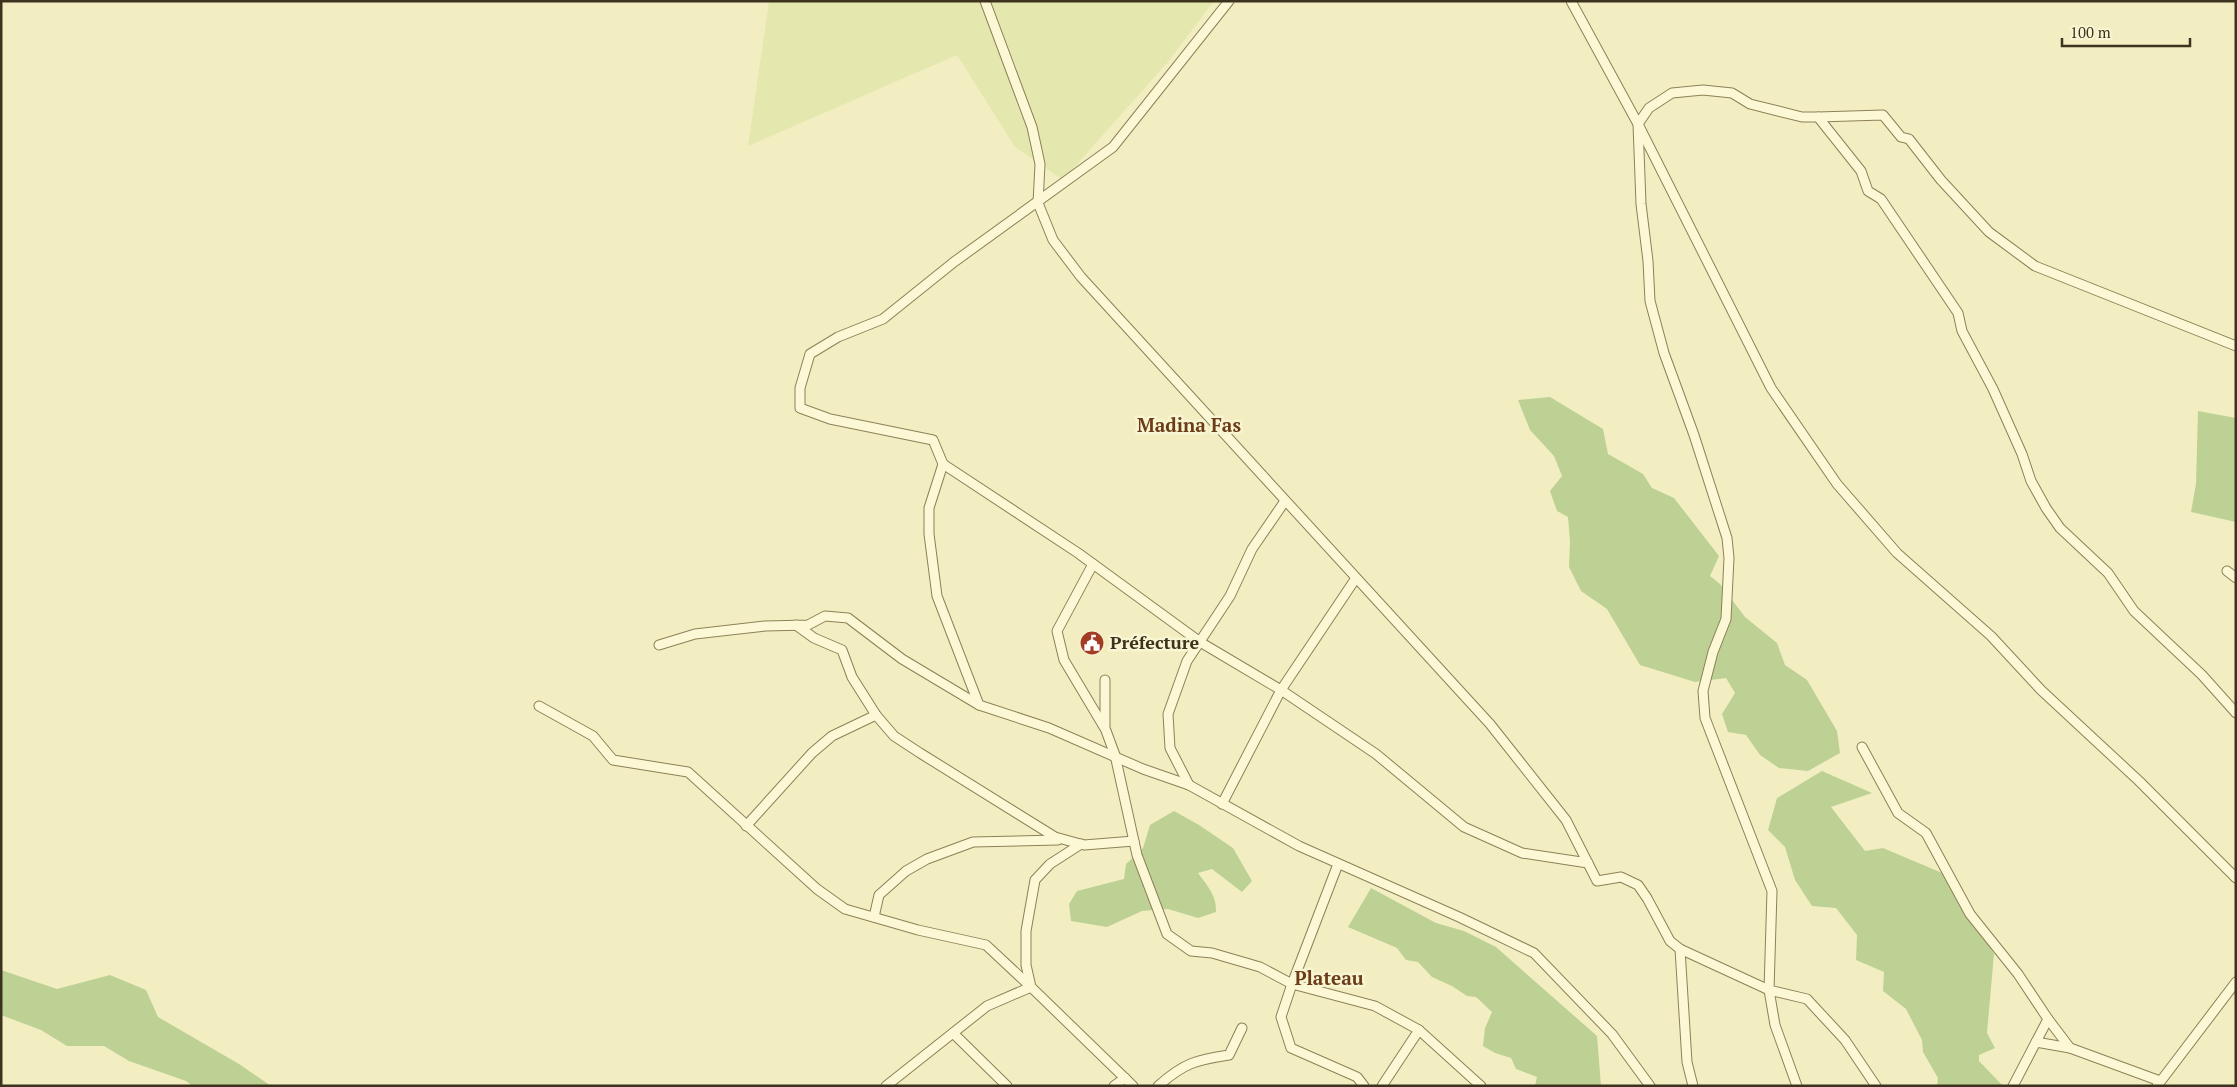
<svg xmlns="http://www.w3.org/2000/svg" width="2237" height="1087" viewBox="0 0 2237 1087" font-family="'PT Serif',serif">
<style>
.farmland{fill:#e5e8ae}
.green{fill:#bdd194}
.lines{fill:none;stroke-linecap:round;stroke-linejoin:round}
.street-casing{stroke:#8d8057;stroke-width:11}
.street{stroke:#fcf8d6;stroke-width:9}
.labels{text-anchor:middle;stroke-width:5;stroke-linejoin:round;paint-order:stroke}
.poi-label{font-size:18px;font-weight:bold;fill:#3c321d;stroke:#f8f6d2;text-anchor:start}
.neighbourhood-label{font-size:19px;font-weight:bold;fill:#6c3c18;stroke:#f8f6d2}
</style>
<rect width="100%" height="100%" fill="#f2eec2"/>
<polygon class="farmland" points="769,1 1214,1 1168,62 1063,180 1015,147 957,55 748,146"/>
<g class="green">
<polygon points="1550,397 1603,429 1608,454 1643,474 1652,488 1674,498 1719,556 1710,576 1720,584 1745,617 1777,643 1785,665 1807,680 1837,731 1840,753 1808,771 1779,768 1760,755 1746,735 1728,732 1722,714 1735,693 1726,678 1695,682 1640,665 1607,609 1581,591 1569,567 1570,542 1568,517 1557,511 1550,491 1562,476 1554,456 1530,430 1518,400"/>
<polygon points="2198,411 2236,418 2236,522 2191,512 2196,484"/>
<polygon points="1822,771 1872,793 1831,807 1865,851 1883,848 1947,875 1994,954 1987,1033 1995,1048 1979,1055 1979,1061 2003,1086 1937,1086 1938,1078 1923,1052 1922,1040 1906,1009 1883,991 1884,972 1856,960 1857,935 1836,908 1812,906 1795,880 1785,847 1768,830 1777,798"/>
<path d="M1174 811 1199 825 1233 848 1252 881 1242 892 1212 869 1198 873C1207 885 1217 896 1216 912L1198 918 1168 909 1142 911 1107 927 1071 921 1069 904 1077 891 1124 879 1126 864 1143 848 1150 825Z"/>
<polygon points="1371,888 1436,923 1464,931 1496,947 1597,1036 1601,1086 1535,1086 1537,1077 1516,1069 1511,1058 1495,1053 1483,1046 1485,1028 1492,1012 1476,997 1467,996 1452,986 1432,977 1418,962 1406,960 1397,948 1348,927"/>
<polygon points="1,970 57,989 110,975 146,990 158,1017 239,1064 271,1086 193,1086 186,1081 129,1061 104,1046 67,1046 41,1030 1,1015"/>
</g>
<g class="lines">
<defs>
<g id="street">
<polyline points="985,1 1032,127 1040,164 1038,203 1053,240 1081,277 1490,724 1566,820 1597,881 1621,877 1638,885 1647,898 1670,941 1680,949 1769,990 1807,999 1845,1040 1876,1086"/>
<polyline points="1229,1 1113,147 954,262 883,319 838,337 810,354 800,388 800,408 830,419 933,440 943,464 929,508 929,534 937,596 979,705 1049,728 1143,769 1189,785 1299,846 1459,917 1534,953 1612,1034 1650,1086"/>
<polyline points="1571,1 1638,124 1641,204 1648,261 1650,301 1664,353 1694,435 1727,538 1729,558 1726,619 1713,652 1703,691 1705,718 1772,891 1769,990 1775,1025 1797,1086"/>
<polyline points="1818,117 1883,115 1901,137 1909,139 1941,180 1989,232 2035,266 2236,346"/>
<polyline points="943,464 1078,553 1200,642 1281,690 1376,754 1464,827 1522,853 1588,863"/>
<polyline points="1093,564 1057,631 1064,660 1104,727"/>
<polyline points="2227,571 2236,578"/>
<polyline points="796,625 814,638 842,650 852,677 876,715 894,736 920,753 1055,837 1084,845 1134,841"/>
<polyline points="659,645 695,634 765,626 808,625 825,616 848,618 902,659 979,705"/>
<polyline points="1105,680 1105,728 1115,755 1137,855 1167,934 1191,951 1212,953 1260,967 1292,984 1375,1006 1419,1030 1481,1086"/>
<polyline points="539,706 593,736 613,760 688,772 817,889 845,909 918,930 986,945 1031,987 1133,1086"/>
<polyline points="2236,713 2202,675 2134,611 2108,573 2060,528 2046,508 2031,481 2022,454 1993,389 1962,331 1958,313 1881,199 1868,191 1861,171 1818,117 1802,117 1750,104 1732,93 1703,90 1672,93 1649,108 1638,124 1771,388 1837,484 1897,553 1991,636 2041,690 2139,781 2236,878"/>
<polyline points="1862,747 1898,813 1926,833 1970,914 2018,974 2048,1019 2013,1086"/>
<polyline points="1189,785 1170,748 1168,714 1187,661 1230,596 1252,549 1285,501"/>
<polyline points="1222,804 1281,690 1356,578"/>
<polyline points="746,826 812,753 832,736 876,715"/>
<polyline points="1338,864 1292,984 1281,1017 1291,1048 1357,1077 1364,1086"/>
<polyline points="874,917 879,895 906,871 927,859 973,842 1058,840"/>
<polyline points="1680,949 1687,1062 1693,1086"/>
<polyline points="2048,1019 2070,1048 2160,1081"/>
<polyline points="953,1033 1007,1086"/>
<polyline points="2036,1042 2070,1048"/>
<polyline points="886,1086 987,1006 1031,987 1026,965 1026,931 1035,880 1050,864 1081,844"/>
<polyline points="1114,1086 1125,1078"/>
<path d="M1158 1086C1184 1063 1196 1060 1229 1055L1242 1028"/>
<polyline points="1382,1086 1419,1030"/>
<polyline points="2157,1086 2236,982"/>
</g>
</defs>
<use href="#street" class="street-casing"/>
<use href="#street" class="street"/>
</g>
<defs>
<symbol id="civic-disc" viewBox="-11 -11 22 22"><circle r="9.5" fill="#a23c22" stroke="#f8f6d2"/><path d="M-.6-6.5H3V-4.5H.6V-3L4-1V1h2V6H-6V1h2V-1L-.6-3ZM-1.2 2.5V6h2.4V2.5Z" fill="#fff"/></symbol>
</defs>
<g fill-rule="evenodd">
<use href="#civic-disc" x="1078" y="629" width="28" height="28"/>
</g>
<g class="labels">
<g class="poi-label">
<text x="1110" y="649">Préfecture</text>
</g>
<g class="neighbourhood-label">
<text x="1189" y="432">Madina Fas</text>
<text x="1329" y="985">Plateau</text>
</g>
</g>
<rect width="2237" height="1087" fill="none" stroke="#3c321d" stroke-width="5"/>
<path d="M2062 38v8h128v-8" fill="none" stroke="#3c321d" stroke-width="2.5"/>
<text x="2070" y="38" font-size="15" fill="#3c321d" stroke="#f8f6d2" stroke-width="4" paint-order="stroke">100 m</text>
</svg>
